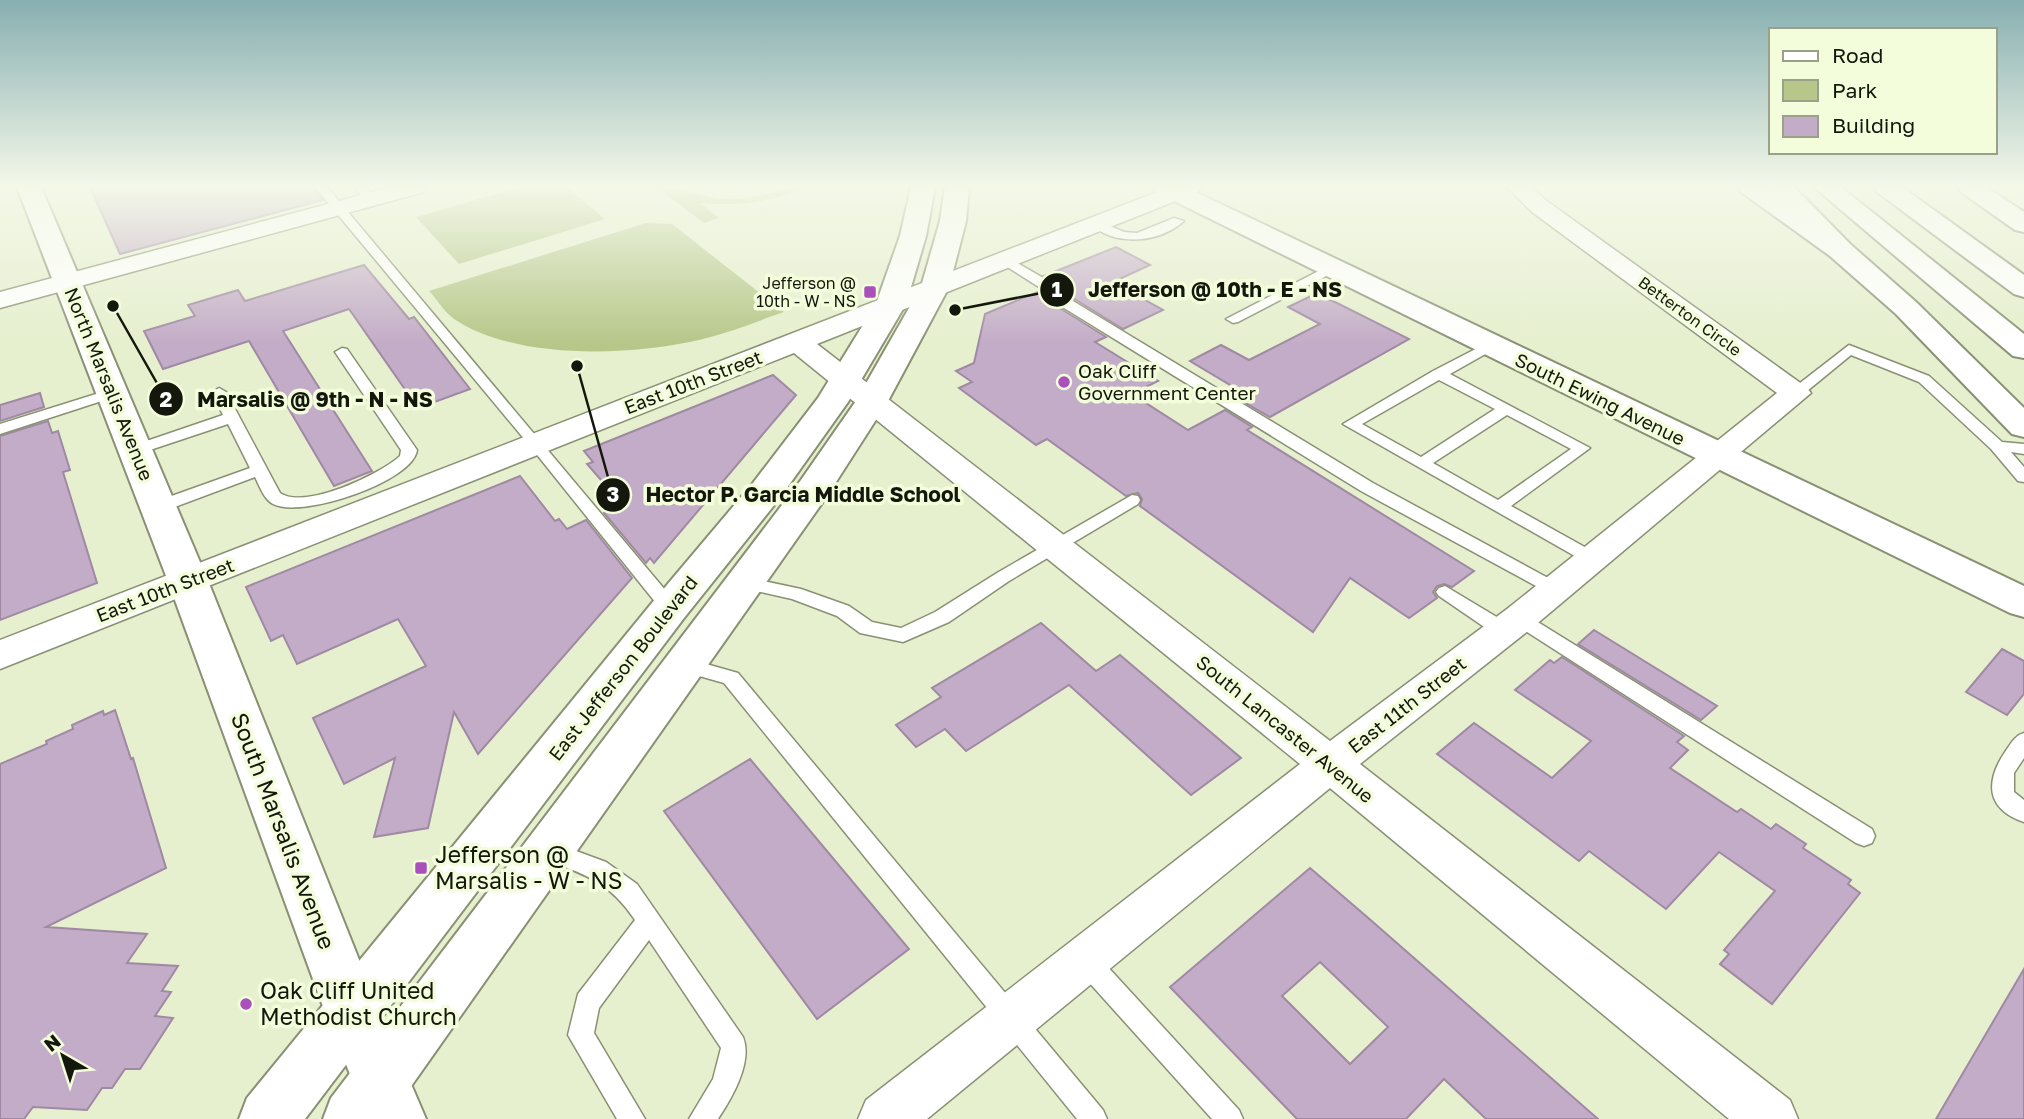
<svg xmlns="http://www.w3.org/2000/svg" width="2024" height="1119" viewBox="0 0 2024 1119" font-family="'Golos Text',sans-serif">
<style>
.green{fill:#b6c789}
.building{fill:#c3acc7;stroke:#9f89a3;stroke-width:2;fill-rule:evenodd}
.lines{fill:none;stroke-linecap:round;stroke-linejoin:round}
.service-casing{stroke:#889173;stroke-width:3}
.minor-casing{stroke:#889173;stroke-width:3}
.tertiary-casing{stroke:#889173;stroke-width:4}
.secondary-casing{stroke:#889173;stroke-width:4}
.motorway-casing{stroke:#889173;stroke-width:4}
.service{fill:#fff;fill-rule:evenodd}
.minor{fill:#fff;fill-rule:evenodd}
.tertiary{fill:#fff;fill-rule:evenodd}
.secondary{fill:#fff;fill-rule:evenodd}
.motorway{fill:#fff;fill-rule:evenodd}
.poi-dot{fill:#aa50bb;stroke:#f3fddb;stroke-width:2.5}
.labels{text-anchor:middle;stroke-width:7;stroke-linejoin:round;paint-order:stroke}
.far-poi-label{font-size:16px;fill:#14170c;stroke:#f3fddb;text-anchor:end}
.far-street-label{font-size:16px;fill:#14170c;stroke:#f3fddb}
.poi-label{font-size:19px;fill:#14170c;stroke:#f3fddb;text-anchor:start}
.street-label{font-size:19px;fill:#14170c;stroke:#f3fddb}
.near-street-label{font-size:23px;fill:#14170c;stroke:#f3fddb}
.near-poi-label{font-size:23px;fill:#14170c;stroke:#f3fddb;text-anchor:start}
.leader{fill:none;stroke:#14170c;stroke-width:2.5}
.callout-dot{fill:#14170c;stroke:#f3fddb;stroke-width:2.5}
.mark-label{font-size:21px;text-anchor:middle;font-weight:bold;fill:#fff}
.callout-label{font-size:21px;text-anchor:middle;font-weight:bold;fill:#14170c;stroke:#f3fddb;stroke-width:7;stroke-linejoin:round;paint-order:stroke}
</style>
<rect width="100%" height="100%" fill="#e6efce"/>
<g class="green">
<polygon points="520,187 567,187 605,219 459,264 416,217"/>
<path d="M656 187C683 187 703 199 731 199 759 199 784 187 812 187 771 200 744 207 700 203L719 218 704 223Z"/>
<path d="M646 223 672 224 784 312C758 321 731 332 703 339 632 356 517 361 454 319 444 312 437 299 429 291Z"/>
</g>
<g class="building">
<polygon points="90,187 312,187 323,200 120,254"/>
<polygon points="1116,247 1150,265 1113,282 1163,310 1123,329 1060,290 1053,281 1044,276"/>
<polygon points="364,265 409,319 414,317 470,389 418,408 349,309 283,331 372,471 334,486 249,341 163,369 144,331 195,316 188,305 238,290 245,301"/>
<polygon points="1040,291 1047,300 1106,337 1095,342 1158,381 1132,394 1188,430 1225,410 1252,427 1247,430 1474,571 1452,587 1444,584 1437,586 1433,592 1437,598 1409,618 1350,578 1313,632 1140,506 1142,499 1138,493 1126,496 1047,439 1036,445 959,388 972,382 956,371 974,363 985,314"/>
<polygon points="1317,293 1409,339 1270,417 1242,401 1250,397 1190,361 1221,345 1249,360 1320,324 1288,307"/>
<polygon points="773,375 796,395 654,563 650,558 646,563 604,513 622,504 587,464 593,462 584,451"/>
<polygon points="40,393 44,407 0,421 0,405"/>
<polygon points="48,421 52,433 58,431 70,470 63,472 97,583 0,620 0,436"/>
<polygon points="520,476 555,521 559,519 567,529 586,520 632,578 478,754 454,712 428,828 374,837 395,758 344,784 313,718 426,666 398,619 297,664 283,635 271,641 246,587"/>
<polygon points="1041,623 1096,671 1120,655 1241,758 1191,795 1069,685 966,751 945,729 916,747 896,725 941,697 932,688"/>
<polygon points="1594,630 1717,706 1701,720 1578,644"/>
<polygon points="2002,649 2024,661 2024,694 2007,715 1966,692"/>
<polygon points="1562,657 1684,736 1677,742 1688,750 1670,768 1737,812 1741,809 1771,829 1776,824 1806,844 1803,848 1851,880 1848,884 1860,893 1772,1004 1720,964 1729,954 1724,950 1775,891 1719,852 1666,909 1589,851 1579,861 1437,754 1474,723 1552,778 1591,741 1515,690 1550,660 1554,663"/>
<polygon points="115,710 131,759 133,758 166,868 46,927 147,934 127,963 178,966 162,991 171,992 155,1016 173,1018 140,1069 125,1069 112,1088 102,1088 87,1110 33,1107 24,1119 0,1119 0,764 47,744 46,741 73,729 72,725 103,711 104,715"/>
<polygon points="750,759 909,949 817,1019 664,811"/>
<path d="M1310 868 1366 916 1598 1119H1486L1444 1079 1406 1119H1297L1170 987ZM1320 962 1388 1027 1350 1064 1282 996Z"/>
<polygon points="2024,969 2024,1119 1936,1119"/>
</g>
<g class="lines">
<defs>
<g id="service">
<polygon points="315,187 327,187 676,603 679,608 676,613 664,613 530,446"/>
<polygon points="354,187 366,187 376,199 366,201"/>
<path d="M1174 218 1184 221C1159 243 1116 247 1090 224L1096 220 1124 232 1137 233Z"/>
<polygon points="1005,256 1052,283 1058,292 1373,483 1561,585 1564,589 1561,593 1549,593 1361,491 1048,298 1042,289 1001,263 999,260"/>
<polygon points="1332,264 1336,265 1336,271 1238,322 1233,323 1226,319"/>
<path d="M1491 341 1498 345 1496 348 1450 374 1590 448 1511 506 1599 555 1602 559 1599 563H1587L1343 424 1433 371ZM1439 380 1495 409 1421 457 1362 424ZM1507 415 1571 449 1498 500 1433 463Z"/>
<polygon points="1849,345 1929,376 2002,442 2024,444 2024,454 2011,452 2024,467 2024,482 2018,481 1991,449 1919,382 1851,355 1801,396 1791,396 1789,393 1791,390"/>
<path d="M342 348 347 349 417 450C413 482 301 519 273 504 264 499 260 487 255 477L164 511H152L150 507 152 503 250 468 228 424 135 455 127 450 129 447 223 415 212 392 219 388 226 392 280 493C305 510 379 475 400 456L401 450 335 352Z"/>
<polygon points="112,389 119,393 117,396 0,434 0,424"/>
<polygon points="1132,495 1138,496 1140,500 1138,504 1009,581 949,622 903,642 860,633 837,616 792,599 739,587 736,583 739,579 745,577 801,589 849,606 872,622 901,628 935,612 997,573"/>
<polygon points="1445,586 1510,625 1512,630 1510,635 1496,635 1439,596 1436,592 1439,588"/>
<polygon points="1520,611 1872,829 1875,836 1872,843 1864,846 1856,843 1513,623 1511,618 1513,613"/>
<polygon points="685,658 738,673 1103,1110 1107,1119 1077,1119 724,683 678,670 675,665 678,660"/>
<path d="M2024 733V758L2014 773V792L2024 800V822C1986 809 1985 782 2005 752 2011 744 2014 736 2024 733Z"/>
<path d="M549 841 606 862 637 884 743 1037C753 1062 732 1098 718 1119H689L713 1079 721 1048 649 940 599 1008 594 1033 645 1119H617L568 1035 578 994 635 920C609 881 584 874 541 858L538 851 541 844Z"/>
<polygon points="1086,950 1095,953 1239,1110 1243,1119 1212,1119 1077,969 1074,961 1077,953"/>
</g>
<g id="minor">
<polygon points="391,187 427,187 424,192 0,308 0,292"/>
<polygon points="1170,187 1201,187 1198,192 817,344 1330,741 1507,609 1777,393 1532,212 1507,187 1531,187 1548,202 1806,387 1811,393 1533,627 1360,764 1790,1100 1798,1119 1729,1119 1330,788 927,1119 858,1119 866,1100 1300,764 794,353 0,669 0,640"/>
</g>
<g id="tertiary">
<polygon points="17,187 41,187 208,581 377,1005 426,1119 368,1119 325,1012 168,581"/>
<polygon points="1153,187 1185,187 2024,586 2024,617 2010,613 1156,192"/>
</g>
<g id="secondary">
<polygon points="911,187 935,187 926,236 906,304 848,402 779,499 684,618 305,1119 239,1119 247,1098 656,598 753,483 818,398 876,304 900,236"/>
<polygon points="945,187 969,187 966,221 949,287 888,401 827,496 388,1119 323,1119 331,1098 801,480 856,401 921,287 940,221"/>
<polygon points="1738,187 1766,187 1850,244 1916,302 2024,408 2024,437 2012,434 1896,314 1830,256 1741,192"/>
</g>
<g id="motorway">
<polygon points="1768,187 1794,187 1850,244 1854,250 1850,256 1840,258 1830,256"/>
<polygon points="1814,187 1841,187 2024,334 2024,358 2013,356"/>
<polygon points="1874,187 1902,187 2024,275 2024,297 2014,294 1877,192"/>
<polygon points="1958,187 1986,187 2024,212 2024,232 2015,230 1961,192"/>
</g>
</defs>
<use href="#service" class="service-casing"/>
<use href="#minor" class="minor-casing"/>
<use href="#tertiary" class="tertiary-casing"/>
<use href="#secondary" class="secondary-casing"/>
<use href="#motorway" class="motorway-casing"/>
<use href="#service" class="service"/>
<use href="#minor" class="minor"/>
<use href="#tertiary" class="tertiary"/>
<use href="#secondary" class="secondary"/>
<use href="#motorway" class="motorway"/>
</g>
<linearGradient id="sky" x2="0" y2="1"><stop stop-color="#87afb1"/><stop offset="0.54" stop-color="#f4f8e9"/><stop offset="1" stop-color="#f4f8e9" stop-opacity="0"/></linearGradient>
<rect width="2024" height="344" fill="url(#sky)"/>
<g class="poi-dot">
<rect x="863" y="285" width="14" height="14" rx="3.5"/>
<circle cx="1064" cy="382" r="7"/>
<rect x="414" y="861" width="14" height="14" rx="3.5"/>
<circle cx="246" cy="1004" r="7"/>
</g>
<g class="labels">
<g class="far-poi-label">
<text x="856" y="289">Jefferson @<tspan x="856" dy="18">10th - W - NS</tspan></text>
</g>
<g class="far-street-label">
<text transform="translate(1690 316) rotate(36)" y="6">Betterton Circle</text>
</g>
<g class="poi-label">
<text x="1078" y="378">Oak Cliff<tspan x="1078" dy="22">Government Center</tspan></text>
</g>
<g class="street-label">
<text transform="translate(693 382) rotate(-21)" y="7">East 10th Street</text>
<text transform="translate(109 384) rotate(68)" y="7">North Marsalis Avenue</text>
<text transform="translate(1600 399) rotate(26)" y="7">South Ewing Avenue</text>
<text transform="translate(165 590) rotate(-21)" y="7">East 10th Street</text>
<text transform="translate(623 668) rotate(-52)" y="7">East Jefferson Boulevard</text>
<text transform="translate(1407 705) rotate(-38)" y="7">East 11th Street</text>
<text transform="translate(1285 729) rotate(39)" y="7">South Lancaster Avenue</text>
</g>
<g class="near-street-label">
<text transform="translate(283 831) rotate(69)" y="8">South Marsalis Avenue</text>
</g>
<g class="near-poi-label">
<text x="435" y="863">Jefferson @<tspan x="435" dy="26">Marsalis - W - NS</tspan></text>
<text x="260" y="999">Oak Cliff United<tspan x="260" dy="26">Methodist Church</tspan></text>
</g>
</g>
<path class="leader" d="M955 310L1057 290M113 306L166 399M577 366L613 495"/>
<g class="callout-dot">
<circle cx="955" cy="310" r="7"/>
<circle cx="113" cy="306" r="7"/>
<circle cx="577" cy="366" r="7"/>
<circle cx="1057" cy="290" r="18"/>
<circle cx="166" cy="399" r="18"/>
<circle cx="613" cy="495" r="18"/>
</g>
<g class="mark-label">
<text x="1057" y="297">1</text>
<text x="166" y="407">2</text>
<text x="613" y="502">3</text>
</g>
<g class="callout-label">
<text x="1215" y="297">Jefferson @ 10th - E - NS</text>
<text x="315" y="407">Marsalis @ 9th - N - NS</text>
<text x="803" y="502">Hector P. Garcia Middle School</text>
</g>
<rect x="1769" y="28" width="228" height="126" fill="#f3fddb" stroke="#9aa188" stroke-width="2"/>
<rect x="1783" y="51" width="35" height="10" fill="#ffffff" stroke="#9aa188" stroke-width="2"/>
<text x="1832" y="63" font-size="21" fill="#14170c">Road</text>
<rect x="1783" y="80" width="35" height="21" fill="#b6c789" stroke="#9aa188" stroke-width="2"/>
<text x="1832" y="98" font-size="21" fill="#14170c">Park</text>
<rect x="1783" y="116" width="35" height="21" fill="#c3acc7" stroke="#9aa188" stroke-width="2"/>
<text x="1832" y="133" font-size="21" fill="#14170c">Building</text>
<g transform="translate(63 1056) rotate(321)" stroke="#f3fddb" stroke-width="5" paint-order="stroke">
<path d="M0-5L12 26L0 18L-12 26Z" fill="#14170c"/>
<text y="-10" font-size="19" font-weight="bold" text-anchor="middle" fill="#14170c">N</text>
</g>
</svg>
